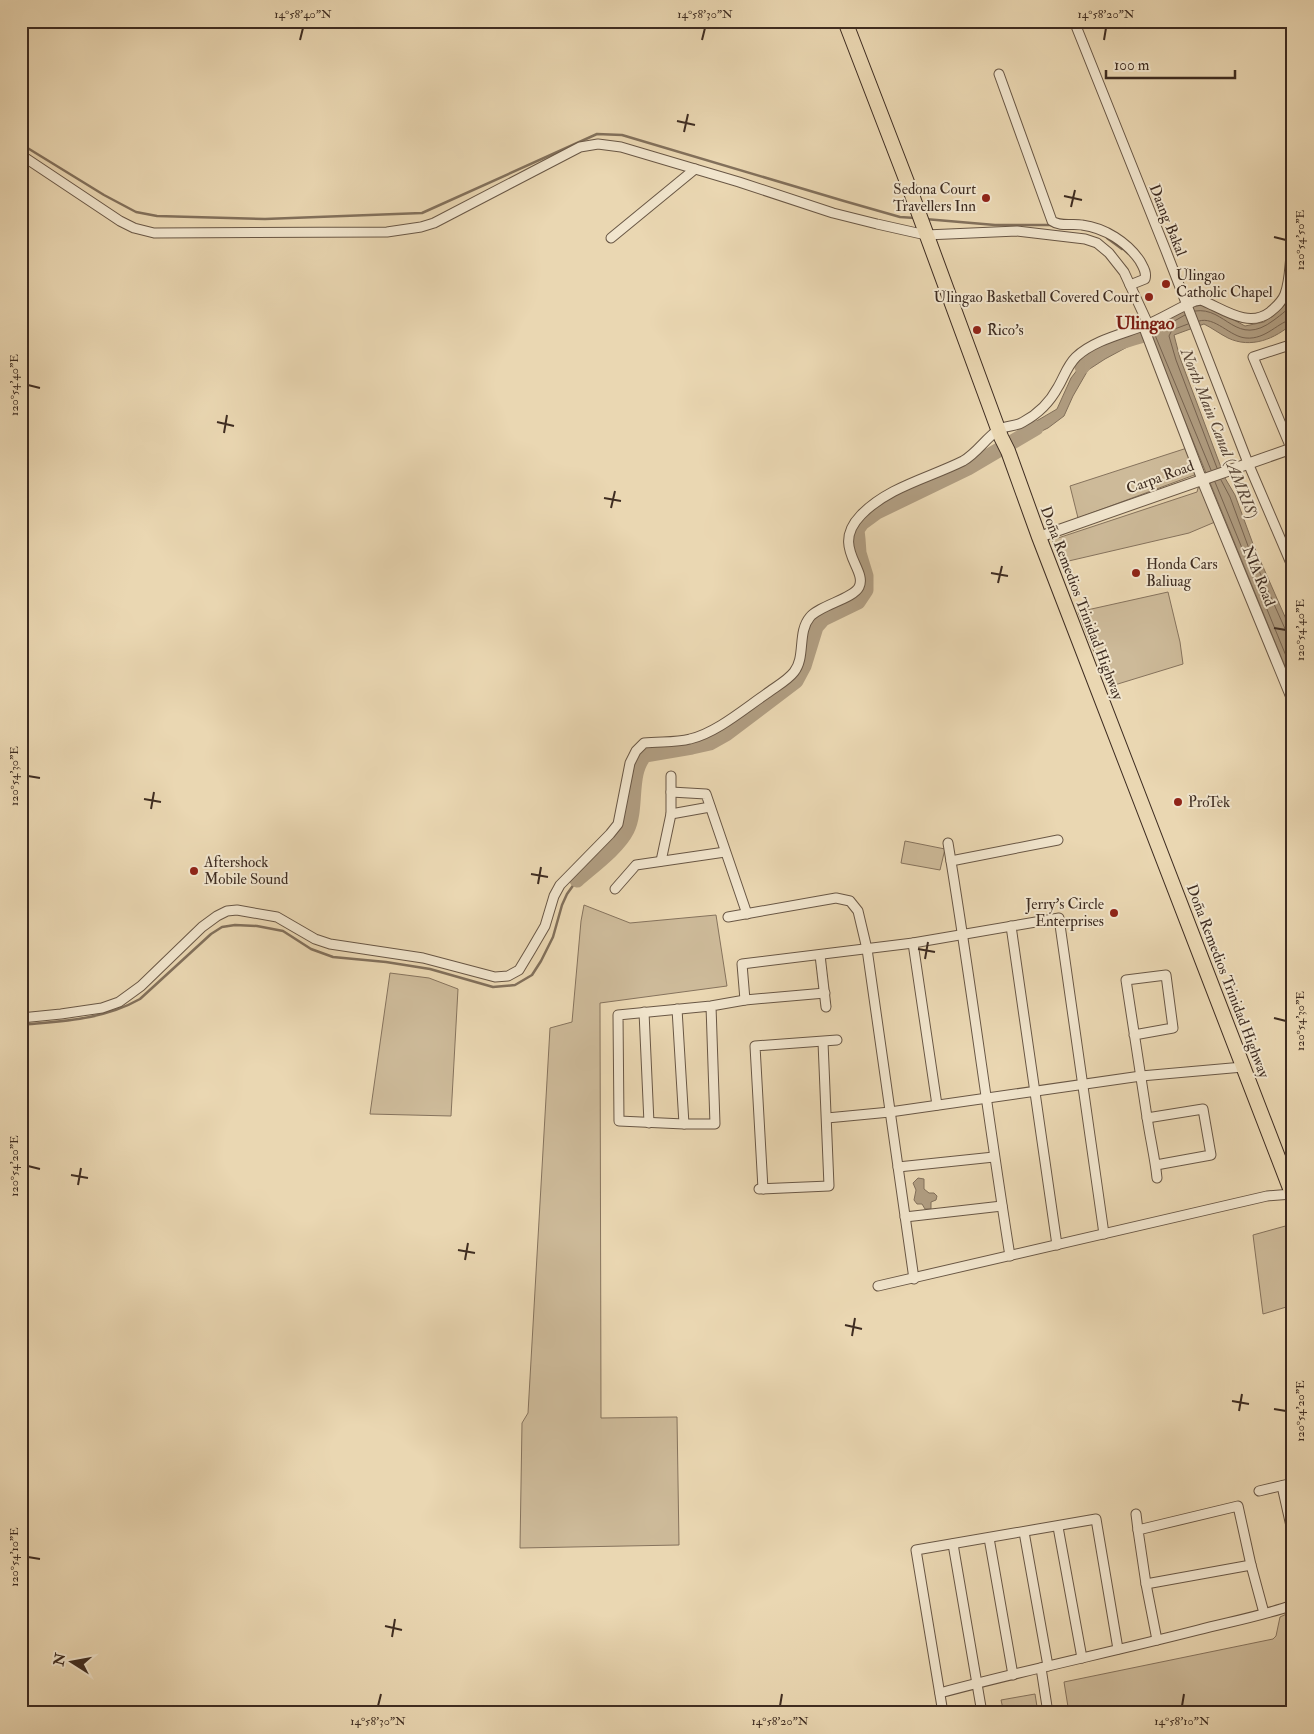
<svg xmlns="http://www.w3.org/2000/svg" width="1314" height="1734" viewBox="0 0 1314 1734" font-family="'IM FELL Double Pica',serif">
<style>
.green{fill:#cdba99;stroke:#86735d}
.water{fill:#b09d81;stroke:#82705b}
.lines{fill:none;stroke-linecap:round;stroke-linejoin:round}
.shore{stroke:#776451;stroke-width:1}
.stream{stroke:#82705b;stroke-width:2.5}
.river{stroke:#b09d81;stroke-width:15}
.minor-casing{stroke:#695745;stroke-width:11}
.tertiary-casing{stroke:#695745;stroke-width:12}
.trunk-casing{stroke:#3e2c21;stroke-width:16}
.minor{stroke:#f1e5cd;stroke-width:9}
.tertiary{stroke:#f1e5cd;stroke-width:10}
.trunk{stroke:#ead7b2;stroke-width:14}
.ticks{fill:none;stroke:#3e2c21;stroke-width:2}
.poi-dot{fill:#8f2418;stroke:#f1e5cd;stroke-width:2}
.labels{text-anchor:middle;stroke-width:4;stroke-linejoin:round;paint-order:stroke}
.poi-label{font-size:15px;fill:#3e2c21;stroke:#f1e5cd;text-anchor:start}
.street-label{font-size:15px;fill:#3e2c21;stroke:#f1e5cd}
.water-label{font-size:16px;font-style:italic;fill:#5a4839;stroke:#f1e5cd}
.quarter-label{font-size:18px;font-weight:bold;fill:#7a1f14;stroke:#f1e5cd}
.neatline{fill:none;stroke:#3e2c21;stroke-width:2}
.ticks-label{font-size:12px;text-anchor:middle;fill:#3e2c21}
</style>
<rect width="100%" height="100%" fill="#ead7b2"/>
<filter id="stains"><feTurbulence type="fractalNoise" baseFrequency=".004" numOctaves="4"/><feColorMatrix values="0 0 0 0 .2 0 0 0 0 .09 0 0 0 0 .02 0 0 0 .5 -.17"/></filter>
<radialGradient id="worn" r=".72"><stop offset=".6" stop-color="#630" stop-opacity="0"/><stop offset="1" stop-color="#630" stop-opacity=".3"/></radialGradient>
<g class="green">
<polygon points="1187,448 1197,474 1078,518 1070,486"/>
<polygon points="1201,486 1215,522 1189,533 1060,563 1052,540 1197,492 1198,488"/>
<polygon points="1168,592 1180,642 1183,664 1108,687 1078,612"/>
<polygon points="905,841 945,849 940,870 901,863"/>
<polygon points="584,905 630,923 716,915 727,986 600,1003 601,1418 677,1417 679,1545 520,1548 522,1423 528,1413 550,1028 572,1022 581,921"/>
<polygon points="390,973 429,978 458,989 451,1116 370,1114"/>
<polygon points="1289,1225 1293,1234 1293,1305 1263,1314 1253,1235"/>
<polygon points="1293,1611 1293,1713 1069,1713 1064,1682 1273,1639 1276,1636 1280,1617"/>
<polygon points="1035,1694 1038,1713 1004,1713 1001,1700"/>
</g>
<g class="water">
<path d="M1293 273V323C1275 339 1251 349 1228 338 1220 334 1212 328 1204 324L1174 335 1180 358 1225 478 1235 495 1253 544 1293 635V686L1151 338 1142 339 1105 359 1088 370 1073 396 1064 416 1048 428 1019 442 1016 433 1057 409 1071 378 1085 360 1130 338 1149 332 1160 324 1184 310 1196 306 1203 305 1214 309 1245 326 1264 322 1284 306 1292 293Z"/>
<polygon points="918,1178 924,1179 924,1189 929,1193 934,1193 937,1196 936,1200 931,1202 931,1209 925,1209 922,1204 917,1204 914,1200 916,1190 913,1183"/>
</g>
<g class="lines">
<g class="shore">
<path d="M1195 311C1226 306 1236 349 1274 320 1282 314 1288 310 1293 301"/>
<polyline points="1185,315 1162,328 1155,335 1211,470"/>
<path d="M1199 321C1215 316 1230 337 1246 338 1266 340 1279 321 1293 319"/>
<polyline points="1188,324 1172,330 1169,336 1176,360 1217,468"/>
<polyline points="1221,480 1230,497 1248,546 1286,631 1289,634 1293,635"/>
<polyline points="1215,482 1293,673"/>
</g>
<g class="stream">
<polyline points="21,144 104,195 136,212 157,216 265,219 422,213 597,134 622,135 844,201 900,217 915,218"/>
<polyline points="925,219 995,225 1052,225"/>
<polyline points="1107,238 1122,249"/>
<path d="M21 1025C62 1021 103 1020 140 999L211 934 222 927 235 925 257 926 283 931 311 949 333 957 386 962 430 969 493 987 515 985 532 975 541 961 553 937 562 905 567 894 577 880"/>
</g>
<g class="river">
<path d="M1082 367C1093 349 1125 340 1144 335"/>
<path d="M577 880C593 866 618 848 627 830 638 808 628 774 645 755L692 747 710 743 726 734 796 681 804 666 816 627 823 619 858 602 866 590V576L859 553 858 539 857 530 862 523 877 512 968 468 1036 428"/>
</g>
<defs>
<g id="minor">
<polyline points="1074,21 1166,251 1248,463 1293,568"/>
<path d="M999 74 1052 221C1060 227 1073 223 1082 225 1105 228 1127 242 1140 261 1143 267 1147 272 1145 279L1130 285"/>
<polyline points="21,155 120,221 134,228 154,233 387,232 421,227 434,223 580,147 598,144 621,147 739,182 833,213 877,224 926,235 1017,231 1085,239 1097,243 1109,253 1124,272 1148,324 1144,328 1201,477"/>
<polyline points="611,238 695,169"/>
<polyline points="1291,448 1253,357 1293,344"/>
<polyline points="671,792 706,794 747,914"/>
<polyline points="671,814 710,807"/>
<path d="M948 843C971 981 988 1119 1010 1256"/>
<polyline points="661,861 671,814 671,776"/>
<polyline points="951,861 1058,840"/>
<polyline points="615,889 636,865 725,852"/>
<polyline points="728,917 836,898 850,901 858,911 867,949 914,1279"/>
<polyline points="1011,926 1057,1245"/>
<polyline points="913,943 937,1105"/>
<polyline points="820,955 826,1007"/>
<polyline points="745,1000 742,964 913,943 1059,918 1104,1234"/>
<polyline points="711,1006 715,1124 684,1124 619,1121 618,1015 711,1006 745,1000 825,993"/>
<polyline points="677,1009 684,1124"/>
<polyline points="644,1012 649,1123"/>
<path d="M21 1018 61 1014 102 1008 119 1002 141 986 202 927 217 916 227 911 237 910 277 917 315 939 330 944 423 958 495 977 508 976 519 970 531 950 545 926 554 896 560 885 610 834 618 824 630 763 636 751 644 743C659 741 675 743 690 739 716 733 744 709 766 694 775 687 787 681 794 672 806 657 797 632 810 617 820 605 853 599 859 587 868 569 830 547 861 515 888 487 929 478 963 461 977 453 985 439 998 430 1005 425 1016 427 1023 422 1038 414 1050 402 1058 387 1064 377 1067 366 1076 357 1094 340 1123 334 1146 325 1163 318 1178 308 1195 301L1201 300C1222 308 1248 329 1270 312 1276 307 1282 302 1285 294 1291 278 1289 260 1293 244"/>
<path d="M1134 1035 1173 1028 1166 975 1126 980C1133 1026 1140 1072 1147 1117 1150 1138 1155 1158 1157 1178"/>
<polyline points="827,1118 890,1112 1141,1076 1243,1067"/>
<polyline points="1147,1118 1203,1109 1211,1155 1156,1165"/>
<polyline points="898,1167 994,1157"/>
<polyline points="759,1189 829,1186 823,1042"/>
<polyline points="763,1189 755,1046 837,1040"/>
<polyline points="905,1217 1002,1206"/>
<polyline points="878,1286 1267,1196 1292,1194"/>
<polyline points="1282,1486 1293,1535"/>
<polyline points="1259,1491 1293,1483"/>
<polyline points="1136,1514 1138,1530"/>
<polyline points="1058,1527 1082,1658"/>
<polyline points="1024,1532 1048,1666"/>
<polyline points="989,1538 1013,1675"/>
<polyline points="953,1544 982,1713"/>
<polyline points="1146,1584 1251,1565"/>
<polyline points="1157,1640 1146,1584 1138,1530 1238,1506 1251,1565 1264,1613"/>
<polyline points="1041,1668 1048,1713"/>
<path d="M940 1693C1025 1670 1112 1652 1198 1630 1229 1622 1262 1616 1293 1605"/>
<polyline points="943,1713 916,1550 1096,1519 1118,1649"/>
</g>
<g id="tertiary">
<polyline points="1201,477 1293,701"/>
<polyline points="1039,537 1293,448"/>
</g>
<polyline id="trunk" points="845,21 912,195 1001,437 1008,451 1039,537 1293,1196"/>
</defs>
<use href="#minor" class="minor-casing"/>
<use href="#tertiary" class="tertiary-casing"/>
<use href="#trunk" class="trunk-casing"/>
<use href="#minor" class="minor"/>
<use href="#tertiary" class="tertiary"/>
<use href="#trunk" class="trunk"/>
</g>
<path class="ticks" d="M300 40 303 28M702 40 705 28M1104 40 1106 28M677 121 695 125M684 132 688 114M1064 196 1082 200M1071 207 1075 190M1274 237 1286 240M28 385 40 388M217 422 234 426M224 433 227 415M604 498 621 501M611 508 615 491M991 573 1008 576M998 583 1002 566M1274 628 1286 630M28 776 40 778M144 799 161 802M151 809 154 792M531 874 548 877M538 884 541 867M918 949 935 952M925 959 928 942M1274 1018 1286 1021M28 1166 40 1169M71 1175 88 1178M78 1185 81 1168M458 1250 475 1253M465 1260 468 1243M845 1325 862 1329M852 1336 855 1318M1232 1401 1249 1404M1274 1409 1286 1411M1239 1411 1242 1394M28 1557 40 1559M385 1626 402 1630M392 1637 395 1619M378 1706 381 1694M780 1706 782 1694M1182 1706 1184 1694"/>
<g class="poi-dot">
<circle cx="986" cy="198" r="5"/>
<circle cx="1166" cy="284" r="5"/>
<circle cx="1149" cy="297" r="5"/>
<circle cx="977" cy="330" r="5"/>
<circle cx="1136" cy="573" r="5"/>
<circle cx="1178" cy="802" r="5"/>
<circle cx="194" cy="871" r="5"/>
<circle cx="1114" cy="913" r="5"/>
</g>
<g class="labels">
<g class="poi-label">
<text x="976" y="194" text-anchor="end">Sedona Court<tspan x="976" dy="17">Travellers Inn</tspan></text>
<text x="1176" y="280">Ulingao<tspan x="1176" dy="17">Catholic Chapel</tspan></text>
<text x="1139" y="302" text-anchor="end">Ulingao Basketball Covered Court</text>
<text x="987" y="335">Rico's</text>
<text x="1146" y="569">Honda Cars<tspan x="1146" dy="17">Baliuag</tspan></text>
<text x="1188" y="807">ProTek</text>
<text x="204" y="867">Aftershock<tspan x="204" dy="17">Mobile Sound</tspan></text>
<text x="1104" y="909" text-anchor="end">Jerry's Circle<tspan x="1104" dy="17">Enterprises</tspan></text>
</g>
<g class="street-label">
<text transform="translate(1168 220) rotate(68)" y="5">Daang Bakal</text>
<text transform="translate(1160 477) rotate(-20)" y="5">Carpa Road</text>
<text transform="translate(1259 576) rotate(68)" y="5">NIA Road</text>
<text transform="translate(1082 603) rotate(69)" y="5">Doña Remedios Trinidad Highway</text>
<text transform="translate(1228 981) rotate(69)" y="5">Doña Remedios Trinidad Highway</text>
</g>
<g class="water-label">
<text transform="translate(1220 433) rotate(68)" y="6">North Main Canal (AMRIS)</text>
</g>
<g class="quarter-label">
<text x="1145" y="329">Ulingao</text>
</g>
</g>
<rect width="1314" height="1734" fill="none" stroke="#ead7b2" stroke-width="55"/>
<g transform="translate(72 1662) rotate(281)" stroke="#f1e5cd" stroke-width="4" paint-order="stroke">
<path d="M0-4L9 19L0 12L-9 19Z" fill="#3e2c21"/>
<text y="-8" font-size="14" font-weight="bold" text-anchor="middle" fill="#3e2c21">N</text>
</g>
<path d="M1106 70v8h129v-8" fill="none" stroke="#3e2c21" stroke-width="2.5"/>
<text x="1114" y="70" font-size="15" fill="#3e2c21" stroke="#f1e5cd" stroke-width="4" paint-order="stroke">100 m</text>
<rect x="28" y="28" width="1258" height="1678" class="neatline"/>
<g class="ticks-label">
<text x="303" y="18">14°58'40"N</text>
<text x="705" y="18">14°58'30"N</text>
<text x="1106" y="18">14°58'20"N</text>
<text transform="translate(1300 240) rotate(-90)" y="4">120°54'50"E</text>
<text transform="translate(14 385) rotate(-90)" y="4">120°54'40"E</text>
<text transform="translate(1300 630) rotate(-90)" y="4">120°54'40"E</text>
<text transform="translate(14 776) rotate(-90)" y="4">120°54'30"E</text>
<text transform="translate(1300 1021) rotate(-90)" y="4">120°54'30"E</text>
<text transform="translate(14 1166) rotate(-90)" y="4">120°54'20"E</text>
<text transform="translate(1300 1411) rotate(-90)" y="4">120°54'20"E</text>
<text transform="translate(14 1557) rotate(-90)" y="4">120°54'10"E</text>
<text x="378" y="1725">14°58'30"N</text>
<text x="780" y="1725">14°58'20"N</text>
<text x="1182" y="1725">14°58'10"N</text>
</g>
<rect width="100%" height="100%" filter="url(#stains)"/>
<rect width="100%" height="100%" fill="url(#worn)"/>
</svg>
